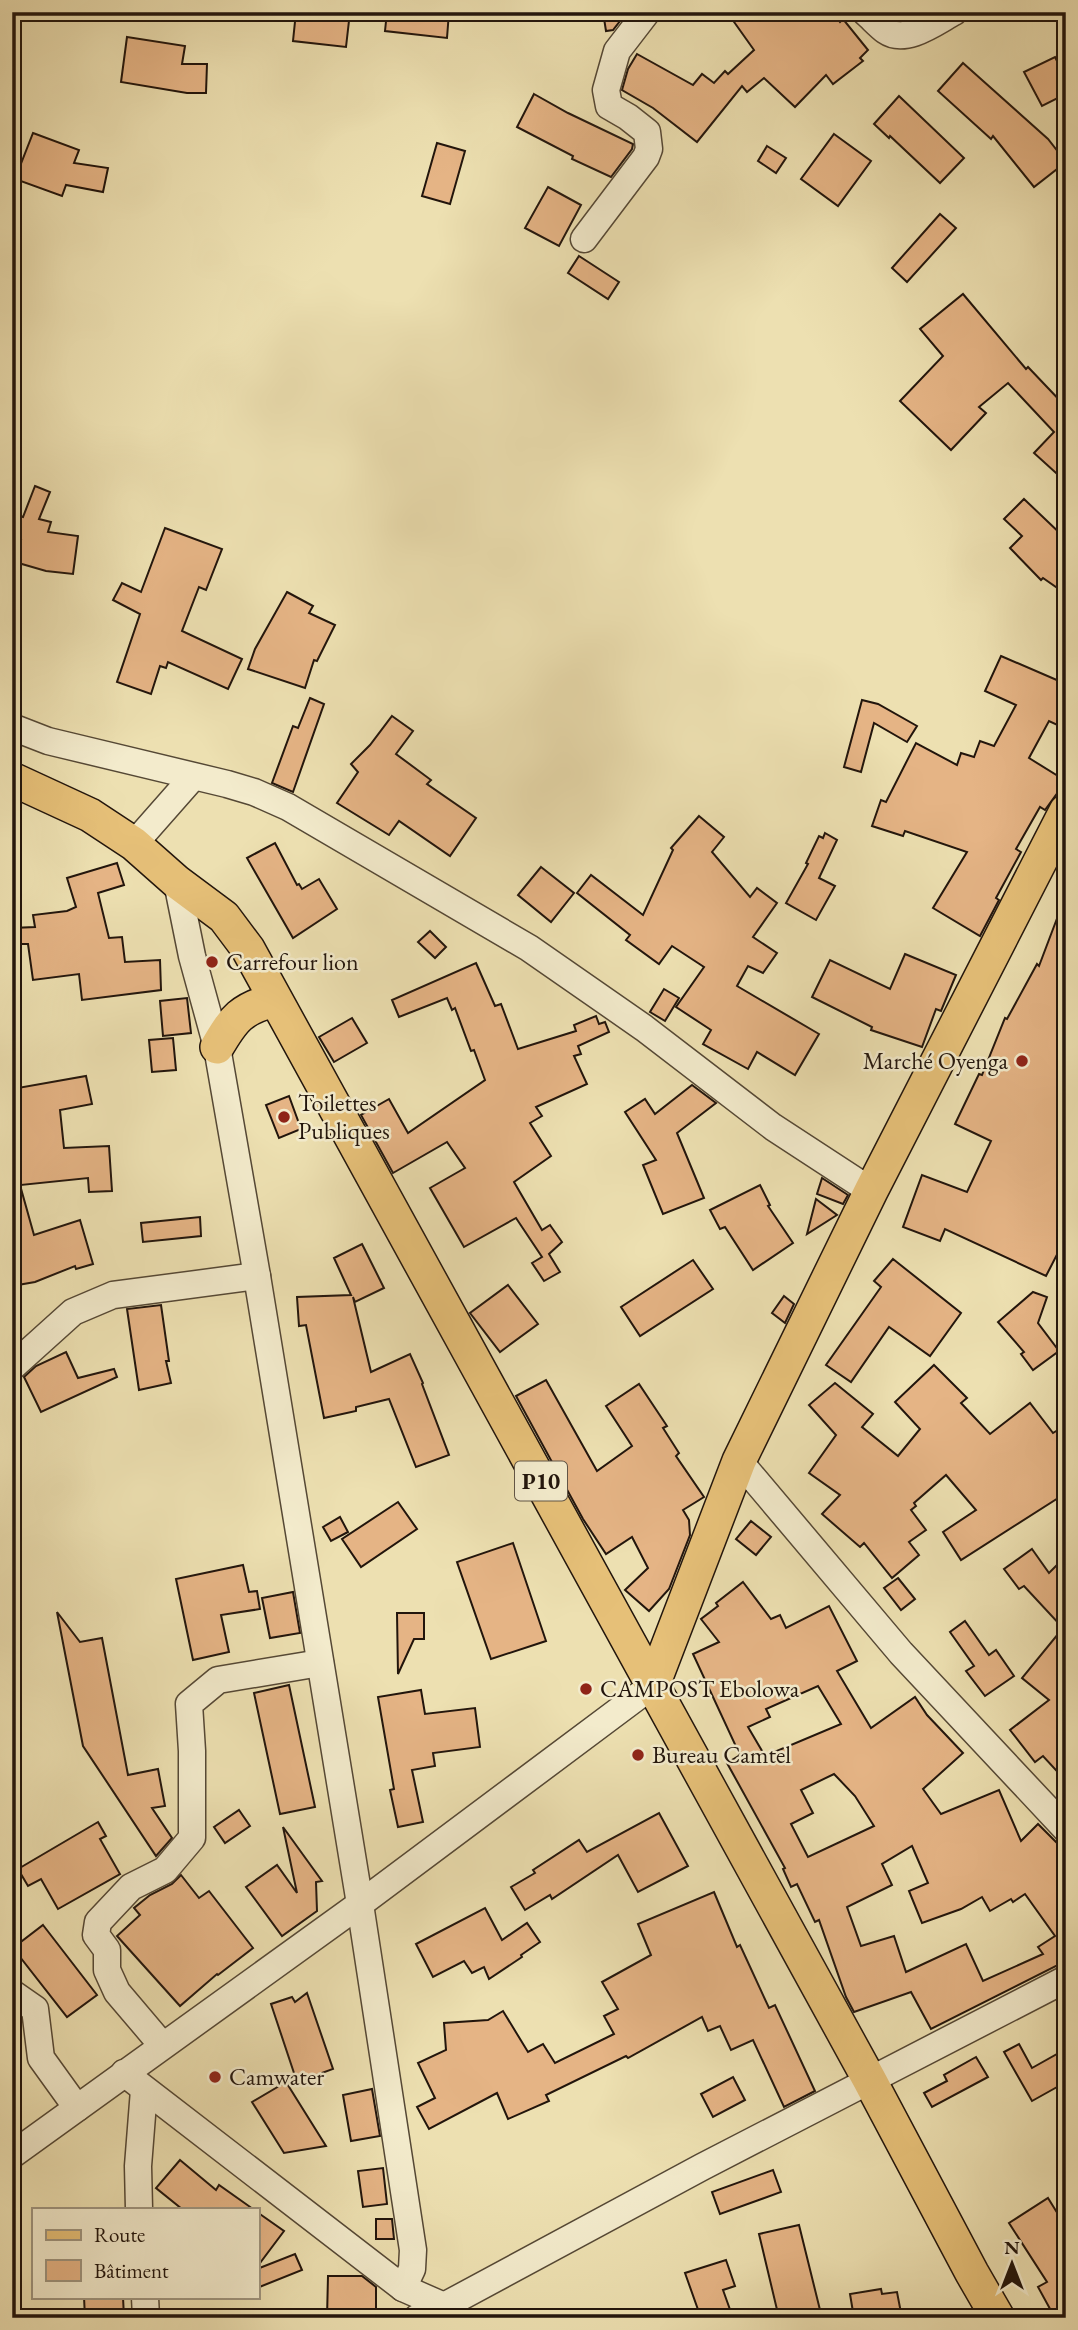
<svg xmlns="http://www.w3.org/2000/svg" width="1078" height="2330" viewBox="0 0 1078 2330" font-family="'EB Garamond',serif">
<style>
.building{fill:#e5b485;stroke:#22150c;stroke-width:2;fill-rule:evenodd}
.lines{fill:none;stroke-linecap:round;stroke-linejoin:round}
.minor-casing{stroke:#554835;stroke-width:29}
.major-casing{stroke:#22150c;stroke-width:36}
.minor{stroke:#f3ebcc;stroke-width:26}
.major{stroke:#e6c078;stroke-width:33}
.poi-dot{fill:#8f2418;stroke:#f3ebcc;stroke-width:2.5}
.labels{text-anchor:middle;stroke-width:5;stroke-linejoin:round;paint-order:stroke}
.shield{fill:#f3ebcc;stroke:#615546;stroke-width:2}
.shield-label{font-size:23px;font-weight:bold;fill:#22150c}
.poi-label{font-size:24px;fill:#22150c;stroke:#f3ebcc;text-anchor:start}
</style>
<rect width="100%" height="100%" fill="#ede0b1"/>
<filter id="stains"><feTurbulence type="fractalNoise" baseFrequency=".00286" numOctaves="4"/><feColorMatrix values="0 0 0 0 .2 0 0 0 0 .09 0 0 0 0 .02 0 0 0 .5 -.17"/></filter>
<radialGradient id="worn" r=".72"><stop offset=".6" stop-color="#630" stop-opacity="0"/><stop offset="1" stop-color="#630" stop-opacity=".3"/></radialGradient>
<g class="building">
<polygon points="296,12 350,12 346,47 293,41"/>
<polygon points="387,12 449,12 447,38 385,31"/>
<polygon points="603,12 627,12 613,30 606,31"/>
<polygon points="727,12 832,12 840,22 843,19 868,50 860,58 863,61 833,84 826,75 795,107 764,78 747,92 742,86 697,142 653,108 622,90 628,69 637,54 693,85 702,74 714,83 725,71 728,74 754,50"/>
<polygon points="127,37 185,46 182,64 207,64 206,93 187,93 121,82"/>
<polygon points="1055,57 1066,79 1066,94 1042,106 1024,72"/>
<polygon points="963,63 1048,139 1066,162 1034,187 993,136 991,139 938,91"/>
<polygon points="534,94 568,113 633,144 632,149 611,177 572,159 573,156 517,127"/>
<polygon points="899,96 964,158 940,183 890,136 889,138 874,124"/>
<polygon points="33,133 79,150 74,163 108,168 103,192 66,185 62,196 15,179"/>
<polygon points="834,134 871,161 838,206 801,179"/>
<polygon points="437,143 465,151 450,204 422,196"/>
<polygon points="767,146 786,158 776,173 758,161"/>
<polygon points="548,187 581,205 559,246 525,228"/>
<polygon points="940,214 956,228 907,282 892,268"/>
<polygon points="579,256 619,282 608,299 568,273"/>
<polygon points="963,294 1026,369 1028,367 1066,407 1066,482 1034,453 1054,432 1008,383 979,407 986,413 951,450 900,401 943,356 920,329"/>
<polygon points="35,486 50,492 39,519 51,522 48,532 78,536 73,574 46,571 15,562 21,540 12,537 12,514 23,517"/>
<polygon points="1024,499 1066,539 1066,594 1043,578 1041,580 1010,548 1022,536 1004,519"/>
<polygon points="165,528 222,549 206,590 199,587 182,631 242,659 228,689 168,662 166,668 160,666 151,694 117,682 140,614 113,600 122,583 141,592"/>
<polygon points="287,592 313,606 309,613 335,625 317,661 314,660 305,688 248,669 255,649"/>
<polygon points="1001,656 1066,684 1066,729 1049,721 1029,758 1066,781 1045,810 1040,807 1016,849 1021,852 996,898 999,900 980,936 933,908 967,852 905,831 903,836 872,826 881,800 886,802 916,743 957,765 961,753 974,757 980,741 994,746 1016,705 985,691"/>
<polygon points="310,698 324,704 293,792 272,783 293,726 298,728"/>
<polygon points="862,700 878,704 917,726 907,742 874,723 861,772 844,767"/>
<polygon points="392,716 413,731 396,754 431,780 427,784 476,818 450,856 399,821 389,835 337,803 358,772 351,764 370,745"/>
<polygon points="699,816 724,837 712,852 750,897 757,888 777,903 753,937 777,953 763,973 748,966 737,986 819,1034 795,1075 757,1052 748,1069 703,1044 711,1030 676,1007 704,967 672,946 659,964 626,940 630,935 577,893 591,875 643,915 673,850 671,848"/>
<polygon points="825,833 837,840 819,878 835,886 816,920 786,903 808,864 806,863 819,836 823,838"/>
<polygon points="275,843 297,885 299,884 302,889 319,879 337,909 293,938 247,858"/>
<polygon points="117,863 124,885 98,893 109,938 122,937 125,962 160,960 161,990 82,1000 79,974 33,980 28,944 12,944 12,928 35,927 33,915 67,911 76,907 67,878"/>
<polygon points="541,867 574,893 551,922 518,895"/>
<polygon points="1064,900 1066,1141 1059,1161 1066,1165 1066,1237 1046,1276 945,1229 940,1241 903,1227 922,1175 967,1192 991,1141 955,1124 979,1074 982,1075 1005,1018 1007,1019 1037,964 1039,966"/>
<polygon points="430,931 446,947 435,958 418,942"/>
<polygon points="905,954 956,975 941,1011 936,1009 922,1047 871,1030 872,1027 812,997 830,960 890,989"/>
<polygon points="476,963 495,1006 501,1004 518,1049 576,1031 574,1025 596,1016 599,1024 605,1022 609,1032 578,1046 581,1054 574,1056 587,1084 536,1107 542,1116 530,1123 551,1156 514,1182 542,1230 550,1225 562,1242 549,1254 560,1272 544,1281 532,1263 542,1257 516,1218 464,1247 430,1188 465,1168 447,1142 393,1173 361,1115 389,1099 408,1133 485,1080 474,1050 471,1051 455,1008 452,1010 447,998 399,1017 392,1000"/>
<polygon points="664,989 679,998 665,1021 650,1012"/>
<polygon points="187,998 191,1033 163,1036 160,1001"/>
<polygon points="352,1018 367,1043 334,1062 319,1037"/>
<polygon points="173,1038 176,1070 152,1072 149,1040"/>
<polygon points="86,1076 92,1104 60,1110 64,1148 109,1146 112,1191 89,1192 88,1178 20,1185 34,1235 80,1220 93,1264 76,1269 75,1266 35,1282 12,1286 12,1089"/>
<polygon points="692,1085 716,1103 677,1133 704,1198 663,1214 643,1165 656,1160 625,1112 645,1099 655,1114"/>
<polygon points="289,1096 301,1129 279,1138 266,1105"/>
<polygon points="822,1178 848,1195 843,1204 817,1194"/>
<polygon points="760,1185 770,1205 768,1206 793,1243 753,1270 725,1227 720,1229 710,1210"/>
<polygon points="816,1199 837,1215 807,1234"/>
<polygon points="200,1217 201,1236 143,1242 141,1223"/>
<polygon points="362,1244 384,1288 355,1302 353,1297 371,1372 410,1354 423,1383 422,1384 449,1455 416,1467 389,1399 356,1407 356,1411 324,1418 306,1325 299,1326 297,1297 351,1295 334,1258"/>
<polygon points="893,1259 961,1313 930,1356 889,1327 851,1382 826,1365 881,1287 874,1281"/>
<polygon points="693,1260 713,1289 640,1336 621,1307"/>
<polygon points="508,1285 538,1324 500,1352 470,1313"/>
<polygon points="1033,1292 1047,1297 1038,1323 1059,1351 1033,1370 1021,1354 1024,1352 998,1322"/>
<polygon points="784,1296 794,1304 785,1323 772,1313"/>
<polygon points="161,1305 169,1361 166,1361 171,1383 139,1390 127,1309"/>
<polygon points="66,1352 78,1378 114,1369 117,1377 41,1412 24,1377 36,1366"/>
<polygon points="934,1365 967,1398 961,1403 990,1434 1030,1403 1053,1433 1066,1425 1066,1493 961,1560 943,1532 976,1510 946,1475 914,1503 916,1506 911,1510 926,1530 909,1542 919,1555 892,1578 864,1543 860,1547 822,1514 840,1495 809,1473 836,1435 809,1405 835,1383 873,1414 862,1427 898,1456 920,1429 895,1402"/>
<polygon points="546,1380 597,1471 632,1446 606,1406 639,1384 667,1426 663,1428 679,1453 676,1456 704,1497 683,1510 689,1520 690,1535 669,1589 649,1611 625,1590 648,1568 632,1537 606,1554 583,1519 516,1396"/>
<polygon points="398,1502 417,1529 361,1567 342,1539"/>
<polygon points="340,1517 348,1532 331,1541 323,1527"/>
<polygon points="751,1521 771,1537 756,1555 736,1539"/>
<polygon points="513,1543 546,1641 491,1659 457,1562"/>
<polygon points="1032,1549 1049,1573 1066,1556 1066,1781 1043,1756 1035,1762 1010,1730 1049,1700 1022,1678 1063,1628 1024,1586 1019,1589 1004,1569"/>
<polygon points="243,1565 249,1592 257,1591 260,1609 221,1615 229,1652 193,1660 176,1579"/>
<polygon points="898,1578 915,1599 901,1610 884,1588"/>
<path d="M743 1582 771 1619 780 1615 786 1628 829 1606 857 1661 837 1671 871 1728 915 1697 927 1715 963 1753 923 1789 941 1814 999 1790 1021 1841 1038 1824 1066 1852V1961L931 2029 911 1992 854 2012 846 1997 819 1920 815 1922 797 1884 791 1887 783 1869 785 1868 727 1763 740 1755 693 1654 719 1642 701 1619 718 1606 716 1603ZM818 1686 841 1724 765 1756 748 1727 770 1717 766 1709ZM834 1774 855 1796 874 1826 808 1857 791 1824 813 1813 801 1790ZM912 1846 928 1883 909 1891 922 1923 961 1909 982 1897 990 1911 1011 1899 1013 1902 1025 1894 1055 1936 1038 1947 1043 1954 983 1981 966 1944 906 1972 894 1936 861 1946 847 1907 892 1885 882 1864Z"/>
<polygon points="293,1592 300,1633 270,1638 262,1598"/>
<polygon points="57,1612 80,1642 102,1638 128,1775 158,1769 165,1806 152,1808 172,1838 156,1856 83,1746"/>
<polygon points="397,1613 424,1613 424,1639 414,1639 398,1674"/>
<polygon points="965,1621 989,1655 996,1650 1014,1676 985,1696 966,1671 974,1666 950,1632"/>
<polygon points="289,1685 315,1807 280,1814 254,1693"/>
<polygon points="421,1690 425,1714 475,1708 480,1747 433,1753 435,1766 412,1770 423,1822 398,1827 390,1790 394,1789 378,1697"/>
<polygon points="239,1810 250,1826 225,1843 214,1827"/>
<polygon points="659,1813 688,1866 638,1892 618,1855 552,1899 550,1895 525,1910 511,1887 535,1873 533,1870 579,1840 587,1852"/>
<polygon points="98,1822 106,1836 100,1839 120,1874 58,1909 41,1879 28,1886 18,1869"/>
<polygon points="283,1827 322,1881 316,1882 317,1911 282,1936 246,1887 277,1865 297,1893"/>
<polygon points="181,1875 199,1898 209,1891 253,1948 218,1975 217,1974 180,2006 117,1936 140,1915 134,1908 150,1895 172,1884"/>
<polygon points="714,1892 737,1947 740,1945 769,2008 775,2005 815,2091 784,2107 753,2040 731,2050 720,2026 708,2031 702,2017 628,2058 626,2056 546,2095 549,2101 508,2119 497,2093 429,2129 417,2107 435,2098 418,2063 446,2050 444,2023 488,2020 503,2011 528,2052 543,2044 555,2063 614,2034 604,2016 618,2009 602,1982 651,1955 638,1924"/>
<polygon points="485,1908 502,1940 527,1923 540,1942 521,1955 522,1957 489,1979 484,1967 472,1973 464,1961 433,1977 416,1944"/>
<polygon points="43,1925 97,1995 67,2017 13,1948"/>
<polygon points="307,1993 333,2069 297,2082 271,2004 292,1997 295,2002"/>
<polygon points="1019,2044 1032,2068 1066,2049 1066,2082 1032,2101 1004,2052"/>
<polygon points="976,2057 988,2077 932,2107 924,2093 947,2081 944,2075"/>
<polygon points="733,2077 745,2100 713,2117 701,2094"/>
<polygon points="286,2082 326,2146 284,2153 252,2102"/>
<polygon points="372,2089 380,2136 351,2141 343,2095"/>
<polygon points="180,2160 216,2190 219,2185 253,2209 182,2209 156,2188"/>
<polygon points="383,2168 387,2204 363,2207 358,2171"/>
<polygon points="773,2170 781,2192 720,2214 712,2192"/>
<polygon points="1048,2198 1066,2227 1066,2318 1055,2318 1038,2287 1047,2282 1009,2223"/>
<polygon points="257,2212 284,2231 257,2267"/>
<polygon points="376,2219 392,2219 394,2239 376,2239"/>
<polygon points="799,2225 822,2318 779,2318 759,2234"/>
<polygon points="295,2254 302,2270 257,2288 257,2269"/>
<polygon points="726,2260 735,2286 723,2290 733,2318 701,2318 685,2273"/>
<polygon points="328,2276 362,2276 376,2287 376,2318 327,2318"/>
<polygon points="881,2289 882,2294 897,2292 902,2318 854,2318 850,2294"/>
<polygon points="84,2297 123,2297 124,2318 85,2318"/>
</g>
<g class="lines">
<defs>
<g id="minor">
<path d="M865 12C872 18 879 26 886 31 906 45 937 21 954 12"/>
<polyline points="584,239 646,157 649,149 647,132 628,117 609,106 606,90 617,51 647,12"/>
<polyline points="12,727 48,741 227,784 254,792 288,807 529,948 644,1028 773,1127 871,1191"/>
<polyline points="134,844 193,777"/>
<polyline points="177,882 192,956 217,1047 257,1276 360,1904 413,2250 412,2269 403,2288"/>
<polyline points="12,1367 73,1312 113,1295 257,1276"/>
<polyline points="739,1461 901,1653 1066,1829"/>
<polyline points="12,1993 35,2009 41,2058 77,2108"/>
<polyline points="162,2045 117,1992 107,1970 107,1950 96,1935 98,1922 131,1887 165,1870 192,1838 192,1751 189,1704 218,1680 320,1663"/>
<polyline points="124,2073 403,2288 444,2306 452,2312"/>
<polyline points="12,2155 360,1904 653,1685"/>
<polyline points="139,2209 138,2166 144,2090"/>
<polyline points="145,2297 146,2318"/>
<polyline points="417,2318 444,2306 702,2167 1066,1979"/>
</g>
<g id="major">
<polyline points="12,779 90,815 134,844 177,882 224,917 248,949 869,2079 972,2273 998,2318"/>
<path d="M217 1047C234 1018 241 1009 274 1000"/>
<polyline points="653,1685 739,1461 871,1191 1066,811"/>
</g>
</defs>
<use href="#minor" class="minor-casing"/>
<use href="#major" class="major-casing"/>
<use href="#minor" class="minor"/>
<use href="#major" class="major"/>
</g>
<g class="poi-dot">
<circle cx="212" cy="962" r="7"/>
<circle cx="1022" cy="1061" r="7"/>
<circle cx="284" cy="1117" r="7"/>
<circle cx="586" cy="1689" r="7"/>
<circle cx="638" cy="1755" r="7"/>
<circle cx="215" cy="2077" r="7"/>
</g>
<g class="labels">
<rect class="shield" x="515" y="1461.5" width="52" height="39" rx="5"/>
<g class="shield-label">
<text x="541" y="1489">P10</text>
</g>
<g class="poi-label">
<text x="226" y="970">Carrefour lion</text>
<text x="1008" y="1069" text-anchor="end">Marché Oyenga</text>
<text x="298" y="1111">Toilettes<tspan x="298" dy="28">Publiques</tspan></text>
<text x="600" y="1697">CAMPOST Ebolowa</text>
<text x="652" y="1763">Bureau Camtel</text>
<text x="229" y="2085">Camwater</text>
</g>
</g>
<rect width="1078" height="2330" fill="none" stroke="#ede0b1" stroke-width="42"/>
<rect x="14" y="14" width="1050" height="2302" fill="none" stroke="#22150c" stroke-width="3.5"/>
<rect x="21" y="21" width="1036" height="2288" fill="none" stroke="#22150c" stroke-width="2"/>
<rect x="32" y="2208" width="228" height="91" fill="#f3ebcc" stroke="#9f957f" stroke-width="2"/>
<rect x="46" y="2230" width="35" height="10" fill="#e6c078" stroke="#9f957f" stroke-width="2"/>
<text x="94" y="2242" font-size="21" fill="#22150c">Route</text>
<rect x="46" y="2260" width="35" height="21" fill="#e5b485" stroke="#9f957f" stroke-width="2"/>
<text x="94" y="2278" font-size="21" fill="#22150c">Bâtiment</text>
<g transform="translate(1012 2264)" stroke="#f3ebcc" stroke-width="5" paint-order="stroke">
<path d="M0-5L12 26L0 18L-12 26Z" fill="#22150c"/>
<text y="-10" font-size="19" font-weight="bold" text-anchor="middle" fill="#22150c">N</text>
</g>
<rect width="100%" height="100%" filter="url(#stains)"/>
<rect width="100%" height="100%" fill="url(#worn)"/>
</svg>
